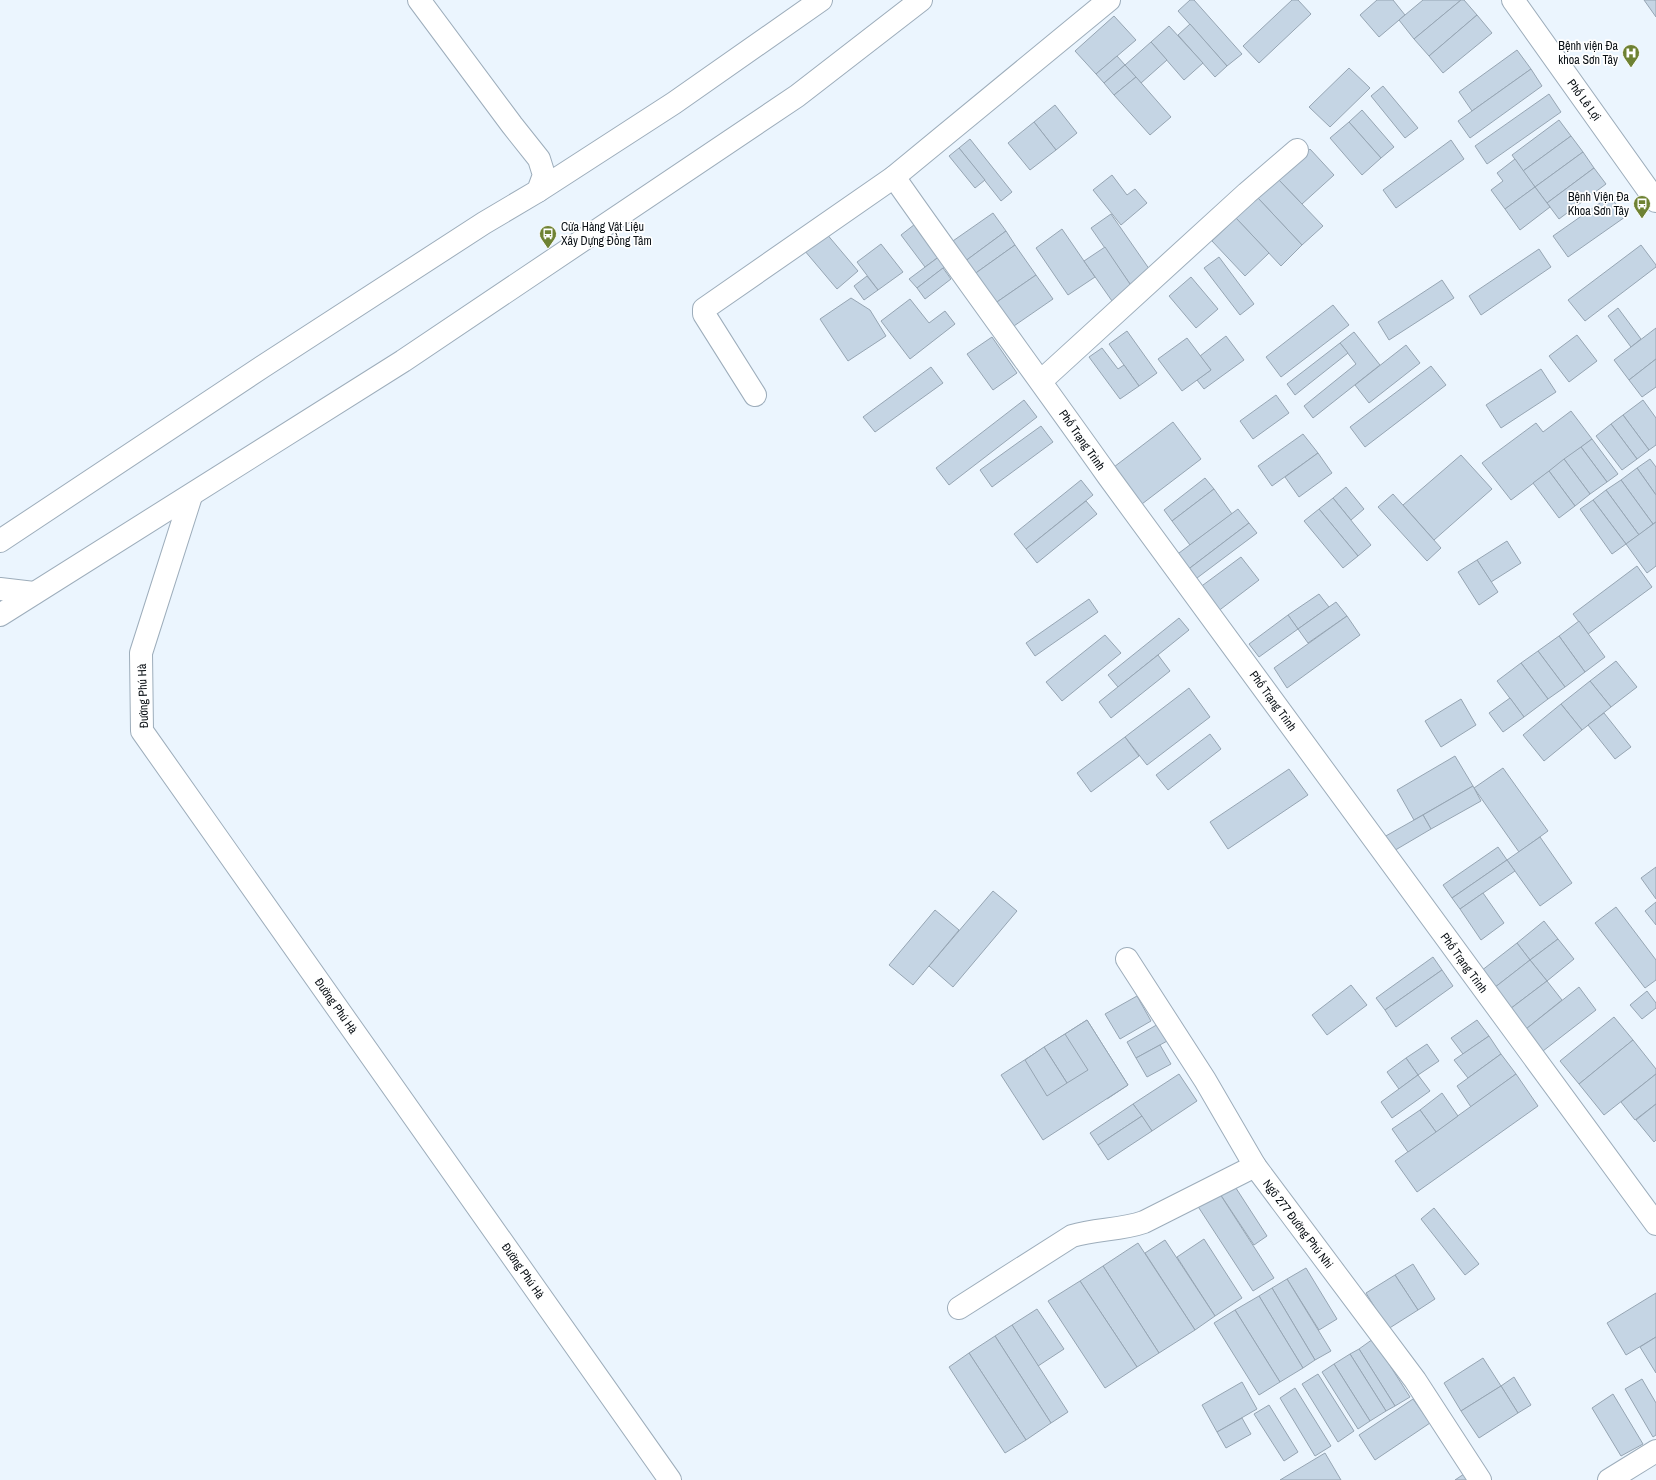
<svg xmlns="http://www.w3.org/2000/svg" width="1656" height="1480" viewBox="0 0 1656 1480" font-family="'Archivo Narrow',sans-serif">
<style>
.building{fill:#c5d5e4;stroke:#96a5b3}
.lines{fill:none;stroke-linecap:round;stroke-linejoin:round}
.minor-casing{stroke:#9dadbb;stroke-width:24}
.major-casing{stroke:#9dadbb;stroke-width:24}
.minor{stroke:#fff;stroke-width:22}
.major{stroke:#fff;stroke-width:22}
.labels{text-anchor:middle;stroke-width:3.5;stroke-linejoin:round;paint-order:stroke}
.poi-label{font-size:12px;fill:#090f14;stroke:#fff;text-anchor:end}
.street-label{font-size:12px;fill:#090f14;stroke:#fff}
</style>
<rect width="100%" height="100%" fill="#ebf5fe"/>
<g class="building">
<polygon points="1190,0 1194,0 1242,54 1227,66 1178,11"/>
<polygon points="1292,0 1298,0 1311,14 1259,63 1243,46"/>
<polygon points="1377,0 1393,0 1405,15 1379,37 1360,15"/>
<polygon points="1423,0 1461,0 1414,39 1399,20"/>
<polygon points="1461,0 1464,0 1477,15 1429,56 1414,39"/>
<polygon points="1644,0 1656,0 1656,17"/>
<polygon points="1477,15 1492,33 1443,73 1429,56"/>
<polygon points="1114,16 1136,40 1096,74 1075,51"/>
<polygon points="1190,24 1227,66 1215,77 1178,35"/>
<polygon points="1169,26 1203,63 1184,80 1151,42"/>
<polygon points="1151,42 1167,60 1141,83 1125,65"/>
<polygon points="1517,50 1531,69 1472,111 1459,92"/>
<polygon points="1117,56 1125,65 1104,83 1096,74"/>
<polygon points="1125,65 1136,77 1114,95 1104,83"/>
<polygon points="1349,68 1370,88 1330,127 1309,107"/>
<polygon points="1531,69 1542,86 1470,138 1458,121"/>
<polygon points="1136,77 1171,117 1150,135 1114,95"/>
<polygon points="1383,86 1418,128 1405,138 1371,96"/>
<polygon points="1549,94 1561,112 1487,164 1475,146"/>
<polygon points="1055,105 1077,133 1056,150 1034,122"/>
<polygon points="1362,110 1394,147 1381,158 1349,122"/>
<polygon points="1559,120 1571,136 1523,171 1512,155"/>
<polygon points="1034,122 1056,150 1030,170 1008,143"/>
<polygon points="1349,122 1381,158 1362,175 1330,138"/>
<polygon points="1571,136 1583,152 1535,187 1523,171"/>
<polygon points="970,139 1012,192 1001,201 959,148"/>
<polygon points="1451,140 1464,159 1396,208 1383,190"/>
<polygon points="959,148 985,180 975,188 949,156"/>
<polygon points="1310,149 1334,175 1302,204 1278,179"/>
<polygon points="1583,152 1594,168 1547,203 1535,187"/>
<polygon points="1515,159 1535,187 1505,209 1491,190 1503,181 1497,173"/>
<polygon points="1594,168 1606,184 1559,219 1547,203"/>
<polygon points="1112,175 1127,195 1135,189 1147,203 1121,225 1093,190"/>
<polygon points="1278,179 1323,226 1302,245 1258,198"/>
<polygon points="1535,187 1550,207 1520,230 1505,209"/>
<polygon points="1610,196 1625,217 1568,257 1553,236"/>
<polygon points="1258,198 1302,245 1281,266 1236,218"/>
<polygon points="993,213 1006,231 964,262 950,243"/>
<polygon points="1111,214 1152,273 1132,287 1091,228"/>
<polygon points="1236,218 1269,253 1245,276 1212,241"/>
<polygon points="919,221 944,253 925,267 901,235"/>
<polygon points="820,226 858,271 837,289 799,244"/>
<polygon points="1062,229 1095,277 1068,295 1036,248"/>
<polygon points="1006,231 1015,245 973,275 964,262"/>
<polygon points="881,244 903,272 878,290 857,262"/>
<polygon points="1015,245 1036,275 994,304 973,275"/>
<polygon points="1641,245 1656,265 1656,267 1585,321 1568,300"/>
<polygon points="1105,247 1132,287 1112,301 1084,261"/>
<polygon points="1539,249 1551,267 1481,315 1469,296"/>
<polygon points="944,253 951,262 917,288 909,279"/>
<polygon points="1219,257 1254,304 1240,315 1204,268"/>
<polygon points="943,268 951,279 925,299 917,288"/>
<polygon points="1036,275 1053,299 1011,328 994,304"/>
<polygon points="867,276 878,290 864,300 854,286"/>
<polygon points="1191,277 1218,309 1196,328 1169,296"/>
<polygon points="1442,280 1454,298 1389,340 1378,322"/>
<polygon points="851,298 870,310 886,336 848,361 820,319"/>
<polygon points="910,299 929,323 945,311 955,324 910,359 881,321"/>
<polygon points="1333,305 1349,325 1281,377 1266,357"/>
<polygon points="1618,308 1641,339 1631,347 1608,316"/>
<polygon points="1656,328 1656,359 1629,380 1614,360"/>
<polygon points="1127,331 1157,373 1139,386 1109,344"/>
<polygon points="1354,332 1380,365 1313,418 1304,406 1356,364 1340,343"/>
<polygon points="1577,335 1597,361 1569,382 1549,356"/>
<polygon points="1226,336 1244,360 1204,389 1197,380 1211,370 1200,356"/>
<polygon points="992,337 1017,373 993,390 967,354"/>
<polygon points="1187,338 1211,370 1182,391 1158,359"/>
<polygon points="1340,343 1348,353 1295,395 1287,384"/>
<polygon points="1406,345 1420,363 1369,403 1355,385"/>
<polygon points="1102,348 1118,369 1124,365 1139,386 1120,399 1089,357"/>
<polygon points="1656,359 1656,387 1642,397 1629,380"/>
<polygon points="1431,366 1446,385 1365,447 1350,427"/>
<polygon points="931,367 943,383 875,432 863,417"/>
<polygon points="1541,369 1556,392 1501,428 1486,405"/>
<polygon points="1276,395 1289,413 1253,439 1240,421"/>
<polygon points="1024,400 1037,417 949,485 936,468"/>
<polygon points="1643,400 1656,418 1656,445 1649,450 1623,415"/>
<polygon points="1571,411 1592,439 1511,500 1482,463 1536,423 1543,432"/>
<polygon points="1623,415 1649,450 1637,459 1611,424"/>
<polygon points="1173,422 1201,459 1138,507 1110,470"/>
<polygon points="1611,424 1637,459 1622,470 1596,436"/>
<polygon points="1041,426 1053,442 992,487 980,470"/>
<polygon points="1303,434 1318,453 1272,486 1258,466"/>
<polygon points="1592,439 1618,474 1607,482 1581,447"/>
<polygon points="1581,447 1607,482 1590,494 1564,459"/>
<polygon points="1318,453 1332,473 1299,497 1285,477"/>
<polygon points="1461,455 1492,489 1434,540 1403,505"/>
<polygon points="1564,459 1590,494 1575,506 1549,471"/>
<polygon points="1650,459 1656,467 1656,495 1637,468"/>
<polygon points="1637,468 1656,495 1656,522 1653,524 1621,480"/>
<polygon points="1549,471 1575,506 1559,518 1533,483"/>
<polygon points="1205,478 1214,489 1172,521 1164,510"/>
<polygon points="1081,480 1093,495 1026,549 1014,534"/>
<polygon points="1621,480 1653,524 1639,535 1606,490"/>
<polygon points="1346,487 1364,509 1351,520 1333,498"/>
<polygon points="1214,489 1232,514 1190,545 1172,521"/>
<polygon points="1606,490 1639,535 1626,544 1593,500"/>
<polygon points="1393,494 1441,548 1427,561 1378,507"/>
<polygon points="1333,498 1371,545 1358,556 1319,509"/>
<polygon points="1593,500 1626,544 1612,554 1580,509"/>
<polygon points="1086,501 1097,514 1037,563 1026,549"/>
<polygon points="1238,509 1249,523 1186,571 1175,556"/>
<polygon points="1319,509 1358,556 1343,568 1304,521"/>
<polygon points="1656,522 1656,566 1647,573 1626,544"/>
<polygon points="1249,523 1257,533 1193,581 1186,571"/>
<polygon points="1507,541 1521,563 1491,582 1477,560"/>
<polygon points="1241,557 1259,580 1217,612 1199,588"/>
<polygon points="1477,560 1498,592 1479,605 1458,572"/>
<polygon points="1637,566 1652,587 1588,634 1573,614"/>
<polygon points="1319,594 1329,607 1298,629 1288,615"/>
<polygon points="1089,599 1098,612 1035,656 1026,643"/>
<polygon points="1336,602 1347,616 1308,643 1298,629"/>
<polygon points="1288,615 1298,629 1259,657 1249,644"/>
<polygon points="1347,616 1360,635 1287,688 1274,668"/>
<polygon points="1179,618 1189,630 1118,687 1108,675"/>
<polygon points="1579,621 1605,657 1585,672 1559,636"/>
<polygon points="1105,635 1121,653 1062,701 1046,682"/>
<polygon points="1559,636 1585,672 1565,687 1538,651"/>
<polygon points="1538,651 1565,687 1548,699 1521,663"/>
<polygon points="1158,655 1170,671 1111,718 1099,702"/>
<polygon points="1616,661 1637,687 1611,707 1590,681"/>
<polygon points="1521,663 1548,699 1524,717 1497,681"/>
<polygon points="1590,681 1611,707 1582,730 1561,704"/>
<polygon points="1189,688 1210,717 1147,765 1125,737"/>
<polygon points="1510,698 1524,717 1503,732 1489,713"/>
<polygon points="1461,699 1476,725 1441,747 1425,721"/>
<polygon points="1561,704 1582,730 1544,761 1523,735"/>
<polygon points="1604,713 1631,747 1615,759 1588,725"/>
<polygon points="1210,734 1221,749 1168,790 1156,775"/>
<polygon points="1125,737 1139,756 1091,792 1077,773"/>
<polygon points="1455,756 1473,786 1414,820 1397,790"/>
<polygon points="1503,768 1548,831 1519,852 1474,788"/>
<polygon points="1289,769 1308,795 1228,849 1210,822"/>
<polygon points="1473,786 1481,801 1431,829 1423,815"/>
<polygon points="1423,815 1431,829 1392,852 1384,837"/>
<polygon points="1540,837 1572,883 1540,906 1507,860"/>
<polygon points="1498,847 1507,860 1452,898 1443,885"/>
<polygon points="1507,860 1515,871 1460,909 1452,898"/>
<polygon points="1656,867 1656,899 1641,878"/>
<polygon points="993,891 1017,911 953,987 929,966"/>
<polygon points="1483,893 1504,923 1481,940 1460,909"/>
<polygon points="1656,902 1656,925 1645,911"/>
<polygon points="1616,907 1656,960 1656,980 1645,988 1595,923"/>
<polygon points="935,910 959,930 913,985 889,965"/>
<polygon points="1544,921 1558,939 1530,960 1517,943"/>
<polygon points="1558,939 1574,959 1547,981 1530,960"/>
<polygon points="1517,943 1530,960 1494,988 1481,971"/>
<polygon points="1433,957 1442,970 1385,1010 1376,998"/>
<polygon points="1530,960 1547,981 1510,1009 1494,988"/>
<polygon points="1442,970 1453,986 1396,1027 1385,1010"/>
<polygon points="1547,981 1562,1000 1526,1029 1510,1009"/>
<polygon points="1351,985 1367,1005 1327,1035 1312,1015"/>
<polygon points="1579,987 1596,1010 1543,1051 1526,1029"/>
<polygon points="1647,991 1656,1003 1656,1008 1642,1019 1630,1005"/>
<polygon points="1137,996 1151,1021 1120,1039 1105,1014"/>
<polygon points="1614,1017 1633,1040 1579,1084 1560,1061"/>
<polygon points="1087,1020 1128,1085 1107,1099 1065,1034"/>
<polygon points="1087,1020 1128,1085 1043,1140 1001,1075"/>
<polygon points="1477,1020 1489,1036 1463,1054 1451,1038"/>
<polygon points="1160,1023 1169,1040 1136,1058 1127,1042"/>
<polygon points="1065,1034 1088,1070 1067,1083 1044,1047"/>
<polygon points="1489,1036 1501,1054 1468,1078 1454,1060"/>
<polygon points="1633,1040 1656,1069 1656,1074 1604,1115 1579,1084"/>
<polygon points="1427,1044 1439,1061 1418,1075 1406,1058"/>
<polygon points="1160,1045 1171,1064 1147,1077 1136,1058"/>
<polygon points="1044,1047 1067,1083 1047,1096 1025,1060"/>
<polygon points="1501,1054 1516,1074 1471,1107 1457,1086"/>
<polygon points="1406,1058 1418,1075 1399,1089 1387,1072"/>
<polygon points="1179,1074 1197,1101 1152,1131 1133,1104"/>
<polygon points="1516,1074 1538,1106 1417,1192 1395,1161"/>
<polygon points="1656,1074 1656,1104 1635,1120 1621,1102"/>
<polygon points="1418,1075 1430,1091 1392,1118 1381,1102"/>
<polygon points="1442,1093 1458,1116 1436,1132 1420,1110"/>
<polygon points="1133,1104 1142,1116 1098,1145 1090,1133"/>
<polygon points="1656,1104 1656,1140 1654,1142 1636,1120"/>
<polygon points="1420,1110 1436,1132 1408,1152 1392,1129"/>
<polygon points="1142,1116 1152,1131 1108,1160 1098,1145"/>
<polygon points="1232,1182 1267,1236 1254,1245 1218,1191"/>
<polygon points="1218,1191 1274,1278 1253,1291 1197,1205"/>
<polygon points="1434,1208 1479,1264 1465,1275 1421,1219"/>
<polygon points="1204,1239 1242,1298 1215,1316 1177,1257"/>
<polygon points="1165,1240 1215,1316 1195,1330 1145,1253"/>
<polygon points="1138,1243 1195,1330 1159,1353 1103,1266"/>
<polygon points="1413,1264 1435,1299 1418,1310 1395,1275"/>
<polygon points="1103,1266 1159,1353 1137,1367 1080,1281"/>
<polygon points="1306,1268 1337,1319 1319,1330 1287,1279"/>
<polygon points="1395,1275 1418,1310 1388,1329 1366,1293"/>
<polygon points="1287,1279 1331,1351 1315,1360 1272,1288"/>
<polygon points="1080,1281 1137,1367 1105,1388 1048,1301"/>
<polygon points="1272,1288 1315,1360 1303,1368 1259,1296"/>
<polygon points="1656,1293 1656,1337 1626,1355 1607,1323"/>
<polygon points="1259,1296 1303,1368 1280,1382 1235,1310"/>
<polygon points="1037,1309 1064,1349 1038,1366 1012,1325"/>
<polygon points="1235,1310 1280,1382 1259,1395 1214,1323"/>
<polygon points="1012,1325 1068,1412 1051,1423 995,1336"/>
<polygon points="995,1336 1051,1423 1026,1440 969,1353"/>
<polygon points="1656,1337 1656,1373 1640,1347"/>
<polygon points="1373,1339 1410,1397 1395,1406 1359,1349"/>
<polygon points="1359,1349 1395,1406 1386,1411 1350,1354"/>
<polygon points="969,1353 1026,1440 1005,1453 949,1367"/>
<polygon points="1350,1354 1386,1411 1370,1421 1334,1364"/>
<polygon points="1483,1358 1501,1386 1461,1411 1444,1383"/>
<polygon points="1334,1364 1370,1421 1358,1429 1322,1372"/>
<polygon points="1318,1374 1354,1431 1338,1442 1302,1384"/>
<polygon points="1514,1377 1531,1405 1518,1413 1501,1386"/>
<polygon points="1642,1379 1656,1403 1656,1435 1653,1437 1625,1389"/>
<polygon points="1242,1382 1257,1409 1217,1432 1202,1405"/>
<polygon points="1501,1386 1518,1413 1479,1438 1461,1411"/>
<polygon points="1295,1388 1331,1446 1315,1456 1280,1398"/>
<polygon points="1613,1394 1643,1444 1621,1456 1592,1408"/>
<polygon points="1413,1399 1430,1423 1375,1460 1359,1435"/>
<polygon points="1269,1405 1298,1452 1284,1461 1254,1414"/>
<polygon points="1242,1418 1251,1434 1226,1448 1217,1432"/>
<polygon points="1325,1453 1341,1480 1280,1480"/>
<polygon points="1464,1474 1468,1480 1455,1480"/>
</g>
<g class="lines">
<defs>
<g id="minor">
<path d="M894 177C964 277 1037 376 1108 476L1656 1224"/>
<polyline points="538,191 674,103 821,0"/>
<polyline points="1041,381 1247,193 1297,150"/>
<polyline points="755,395 704,314 704,309 894,177 1109,0"/>
<polyline points="191,496 141,653 142,731 670,1480"/>
<polyline points="0,541 262,367 484,223 538,191 544,175 539,159 512,125 419,0"/>
<polyline points="0,589 34,593"/>
<polyline points="1127,959 1205,1080 1255,1166 1415,1380 1480,1480"/>
<path d="M959 1308 1072 1236C1096 1229 1121 1230 1144 1222L1255 1166"/>
<polyline points="1609,1480 1656,1451"/>
</g>
<g id="major">
<polyline points="1513,0 1656,201"/>
<polyline points="0,615 403,361 797,96 921,0"/>
</g>
</defs>
<use href="#minor" class="minor-casing"/>
<use href="#major" class="major-casing"/>
<use href="#minor" class="minor"/>
<use href="#major" class="major"/>
</g>
<defs>
<symbol id="hospital-pin" viewBox="-11 -11 22 30"><path d="M0 17L-7.5 6A9.5 9.5 0 1 1 7.5 6Z" fill="#6e8233" stroke="#fff"/><path d="M-5-5h3v3.5h4V-5h3V5h-3V1.5h-4V5h-3Z" fill="#fff"/></symbol>
<symbol id="bus-pin" viewBox="-11 -11 22 30"><path d="M0 17L-7.5 6A9.5 9.5 0 1 1 7.5 6Z" fill="#6e8233" stroke="#fff"/><path d="M-5-6H5V4H4V6H2V4H-2V6H-4V4H-5ZM-3.5-4V0h7V-4ZM-3.5 1.2v1.5H-2V1.2ZM2 1.2v1.5H3.5V1.2Z" fill="#fff"/></symbol>
</defs>
<g fill-rule="evenodd">
<use href="#hospital-pin" x="1621" y="43" width="20" height="27"/>
<use href="#bus-pin" x="1632" y="194" width="20" height="27"/>
<use href="#bus-pin" x="538" y="224" width="20" height="27"/>
</g>
<g class="labels">
<g class="poi-label">
<text x="1618" y="50">Bệnh viện Đa<tspan x="1618" dy="14">khoa Sơn Tây</tspan></text>
<text x="1629" y="201">Bệnh Viện Đa<tspan x="1629" dy="14">Khoa Sơn Tây</tspan></text>
<text x="561" y="231" text-anchor="start">Cửa Hàng Vật Liệu<tspan x="561" dy="14">Xây Dựng Đồng Tâm</tspan></text>
</g>
<g class="street-label">
<text transform="translate(1584 100) rotate(54)" y="4">Phố Lê Lợi</text>
<text transform="translate(1082 440) rotate(55)" y="4">Phố Trạng Trình</text>
<text transform="translate(143 696) rotate(-92)" y="4">Đường Phú Hà</text>
<text transform="translate(1273 701) rotate(54)" y="4">Phố Trạng Trình</text>
<text transform="translate(1464 963) rotate(54)" y="4">Phố Trạng Trình</text>
<text transform="translate(336 1006) rotate(55)" y="4">Đường Phú Hà</text>
<text transform="translate(1298 1224) rotate(53)" y="4">Ngõ 277 Đường Phú Nhi</text>
<text transform="translate(523 1271) rotate(55)" y="4">Đường Phú Hà</text>
</g>
</g>
</svg>
